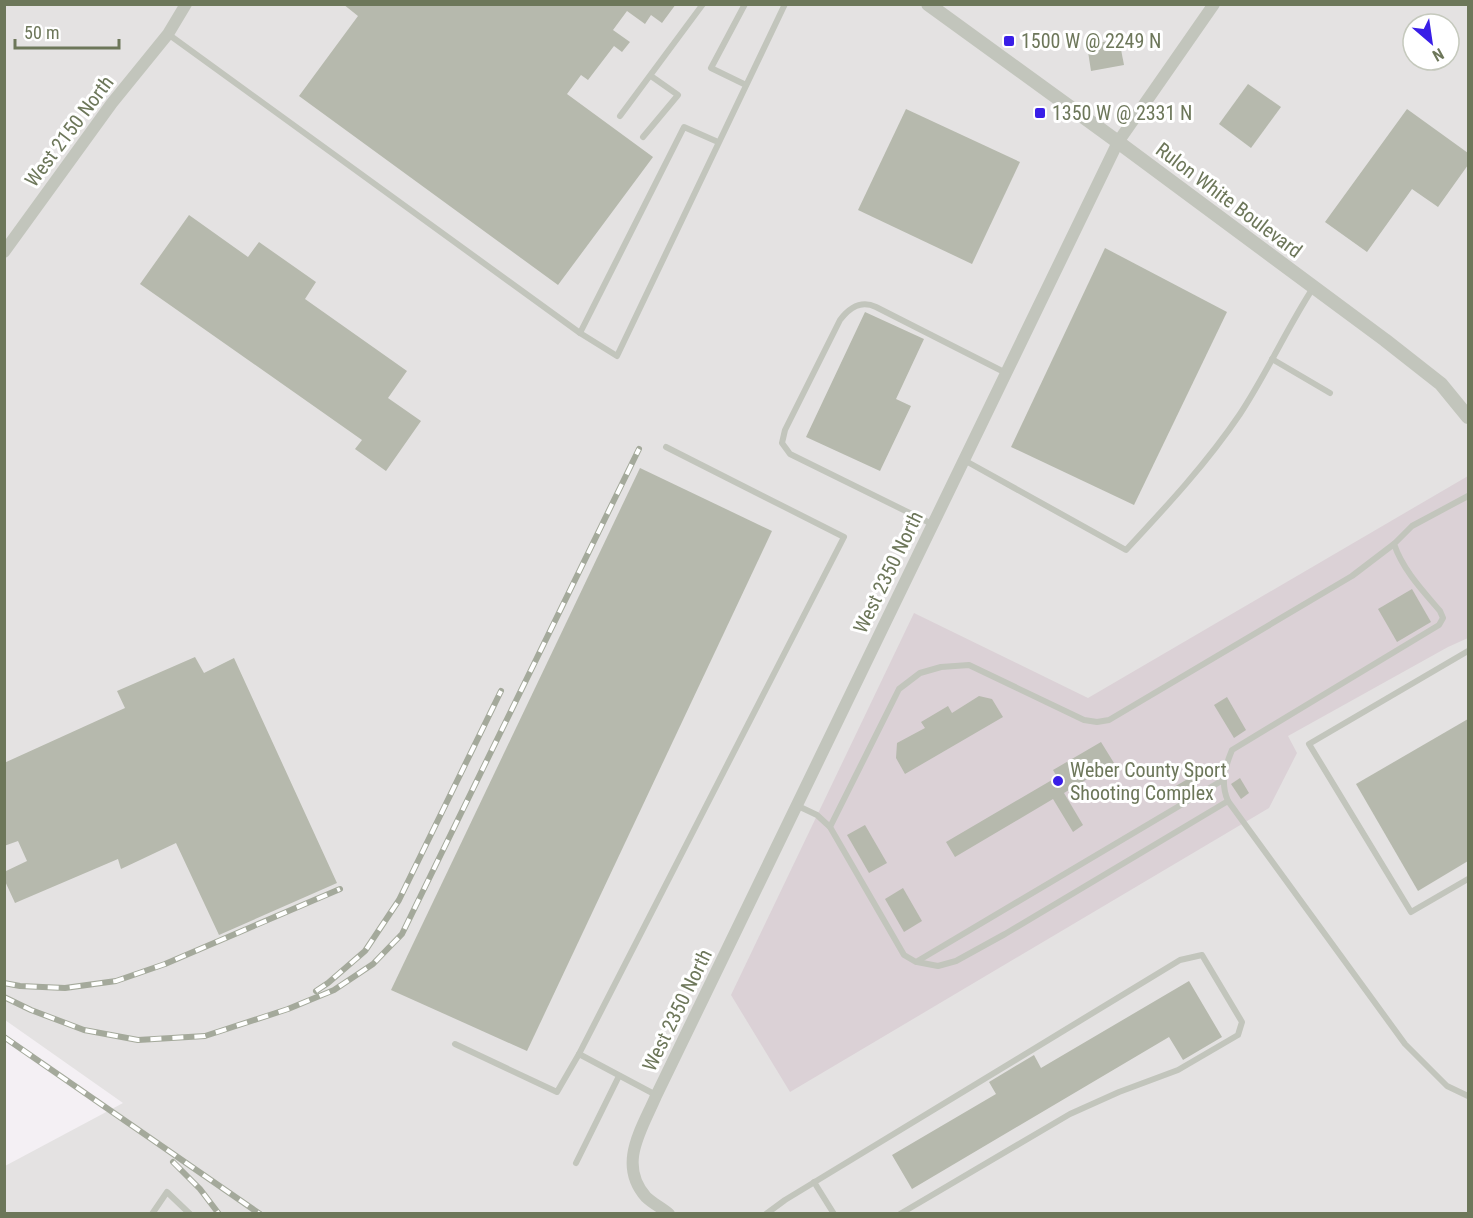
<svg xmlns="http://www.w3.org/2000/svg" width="1473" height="1218" viewBox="0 0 1473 1218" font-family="'Roboto Condensed',sans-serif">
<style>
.built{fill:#e4e2e2;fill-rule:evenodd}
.green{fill:#dbd1d6}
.building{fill:#b6b9ad}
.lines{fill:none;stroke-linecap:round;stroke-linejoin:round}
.service{stroke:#c2c5bc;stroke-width:6}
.minor{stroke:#c2c5bc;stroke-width:12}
.tertiary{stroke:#c2c5bc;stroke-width:14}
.rail-casing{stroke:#a4a99b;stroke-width:6}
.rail{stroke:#fff;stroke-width:4;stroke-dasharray:11;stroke-linecap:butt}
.poi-dot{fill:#391ee7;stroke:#fff;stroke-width:2}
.labels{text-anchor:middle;stroke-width:6;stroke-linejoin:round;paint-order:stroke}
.poi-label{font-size:20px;fill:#6d775a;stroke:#fff;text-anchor:start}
.street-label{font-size:20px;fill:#6d775a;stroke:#fff}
</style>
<rect width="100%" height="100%" fill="#f4f0f4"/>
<path class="built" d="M5 5H1468V1213H5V1166L123 1103 5 1020ZM1413 24H1449V60H1413Z"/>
<polygon class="green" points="1468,476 1468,638 1448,647 1288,736 1297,753 1269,808 790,1092 731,995 914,613 1088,698"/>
<g class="building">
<polygon points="343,4 676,4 662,23 651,15 645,24 627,11 613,30 630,42 622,52 614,46 588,80 581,75 567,94 653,157 558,285 299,96 358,16"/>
<polygon points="1119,39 1124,65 1091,71 1087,45"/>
<polygon points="1248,84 1281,107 1251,148 1219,124"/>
<polygon points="906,109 1020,162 972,264 858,210"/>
<polygon points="1407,109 1468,153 1468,165 1438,207 1412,189 1367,252 1325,222"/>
<polygon points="189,215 248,257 259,242 316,282 305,299 407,371 388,398 421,421 386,471 355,449 362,440 140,284"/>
<polygon points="1105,248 1227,312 1134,505 1011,447"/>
<polygon points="865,312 924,339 896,399 911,406 880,471 806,437"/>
<polygon points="640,468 772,531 527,1051 391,990"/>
<polygon points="1412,589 1431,622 1397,642 1378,609"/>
<polygon points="195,657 204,673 234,658 337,883 219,935 176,843 121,869 118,859 15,903 4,879 4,872 27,861 18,841 4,846 4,763 125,708 117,691"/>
<polygon points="979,696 992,699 1003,717 905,774 896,758 897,743 925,728 921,722 948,706 952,713"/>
<polygon points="1227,697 1246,730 1234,738 1214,705"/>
<polygon points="1468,719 1468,861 1418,891 1356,784"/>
<polygon points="1101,742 1114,763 1064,793 1083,825 1073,832 1053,799 955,857 946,842 1057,777 1053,770"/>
<polygon points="1191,777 1197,787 1175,801 1169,790"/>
<polygon points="1240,778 1249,793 1241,799 1231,784"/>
<polygon points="865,825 887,863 869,873 847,835"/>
<polygon points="903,888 922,921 904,932 885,899"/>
<polygon points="1189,981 1222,1037 1183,1060 1169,1037 912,1189 892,1155 996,1094 989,1082 1034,1055 1041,1068"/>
</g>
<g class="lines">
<g class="service">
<polyline points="745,4 711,68 746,85"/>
<polyline points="168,34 580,333"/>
<polyline points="620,116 703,4"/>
<polyline points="643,137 678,95 651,76"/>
<polyline points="718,142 684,127 580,333 617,356 785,4"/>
<polyline points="1272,359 1330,393"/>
<path d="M964 460 1126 550C1166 507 1207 463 1240 414 1267 373 1287 328 1313 288"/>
<path d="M1468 496 1412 526 1394 544C1403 570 1422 590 1440 611L1443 618 1439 625 1232 750C1225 767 1220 783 1228 801L1405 1044 1447 1086 1468 1096"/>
<path d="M932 524 790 454 782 443 785 430 840 320C850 307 861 300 876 307L1006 373"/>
<polyline points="1468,651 1309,744 1411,912 1468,879"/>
<polyline points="798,806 817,815 830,827 904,955 916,962 1223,780"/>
<polyline points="830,827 899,689 920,673 941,667 969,665 1084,720 1097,722 1109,720 1352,576 1394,544"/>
<polyline points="917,962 938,966 956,961 1005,934 1228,801"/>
<polyline points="455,1044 557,1092 579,1054"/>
<polyline points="656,1095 579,1054 844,537 666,447"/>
<polyline points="576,1163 619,1076"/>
<polyline points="814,1182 834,1214"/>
<polyline points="152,1214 167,1192 190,1214"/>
<polyline points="766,1214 785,1200 1180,960 1202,955 1242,1022 1238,1035 1178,1070 1119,1092 1070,1114 900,1214"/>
</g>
<g class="minor">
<polyline points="4,252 112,103 168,34 186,4"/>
<path d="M669 1214C662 1208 652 1203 646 1197 617 1164 642 1129 656 1096L1118 142 1214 4"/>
</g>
<polyline class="tertiary" points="928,4 1118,142 1385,340 1441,384 1468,417"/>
<defs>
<g id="rail">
<polyline points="4,983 20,986 65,988 116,981 165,964 340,889"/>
<polyline points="316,991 328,983 365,951 399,900 501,691"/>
<polyline points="4,997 31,1010 84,1030 138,1040 205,1036 288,1009 334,990 373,964 402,934 639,449"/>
<polyline points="4,1037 260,1214"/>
<polyline points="173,1162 200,1189 219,1214"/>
</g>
</defs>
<use href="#rail" class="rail-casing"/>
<use href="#rail" class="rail"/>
</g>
<g class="poi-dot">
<rect x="1003" y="35" width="12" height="12" rx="3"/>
<rect x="1034" y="107" width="12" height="12" rx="3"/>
<circle cx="1058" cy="781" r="6"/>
</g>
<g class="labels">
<g class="poi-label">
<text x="1021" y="48">1500 W @ 2249 N</text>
<text x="1052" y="120">1350 W @ 2331 N</text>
<text x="1070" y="777">Weber County Sport<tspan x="1070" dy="23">Shooting Complex</tspan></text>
</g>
<g class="street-label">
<text transform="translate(69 131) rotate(-53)" y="7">West 2150 North</text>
<text transform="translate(1229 200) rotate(37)" y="7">Rulon White Boulevard</text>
<text transform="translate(888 572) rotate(-64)" y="7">West 2350 North</text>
<text transform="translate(677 1010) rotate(-64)" y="7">West 2350 North</text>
</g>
</g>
<rect width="1473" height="1218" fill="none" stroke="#6d775a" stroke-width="12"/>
<g transform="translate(1431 42) rotate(151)"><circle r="28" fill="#ffffff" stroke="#c5c9bd" stroke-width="1.5"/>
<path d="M0-4.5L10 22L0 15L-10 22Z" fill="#391ee7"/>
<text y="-9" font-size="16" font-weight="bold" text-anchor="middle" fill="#6d775a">N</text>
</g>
<path d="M15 39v9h104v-9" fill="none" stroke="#6d775a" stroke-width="3"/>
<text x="24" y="39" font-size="18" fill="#6d775a" stroke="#ffffff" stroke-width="4.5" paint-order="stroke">50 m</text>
</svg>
